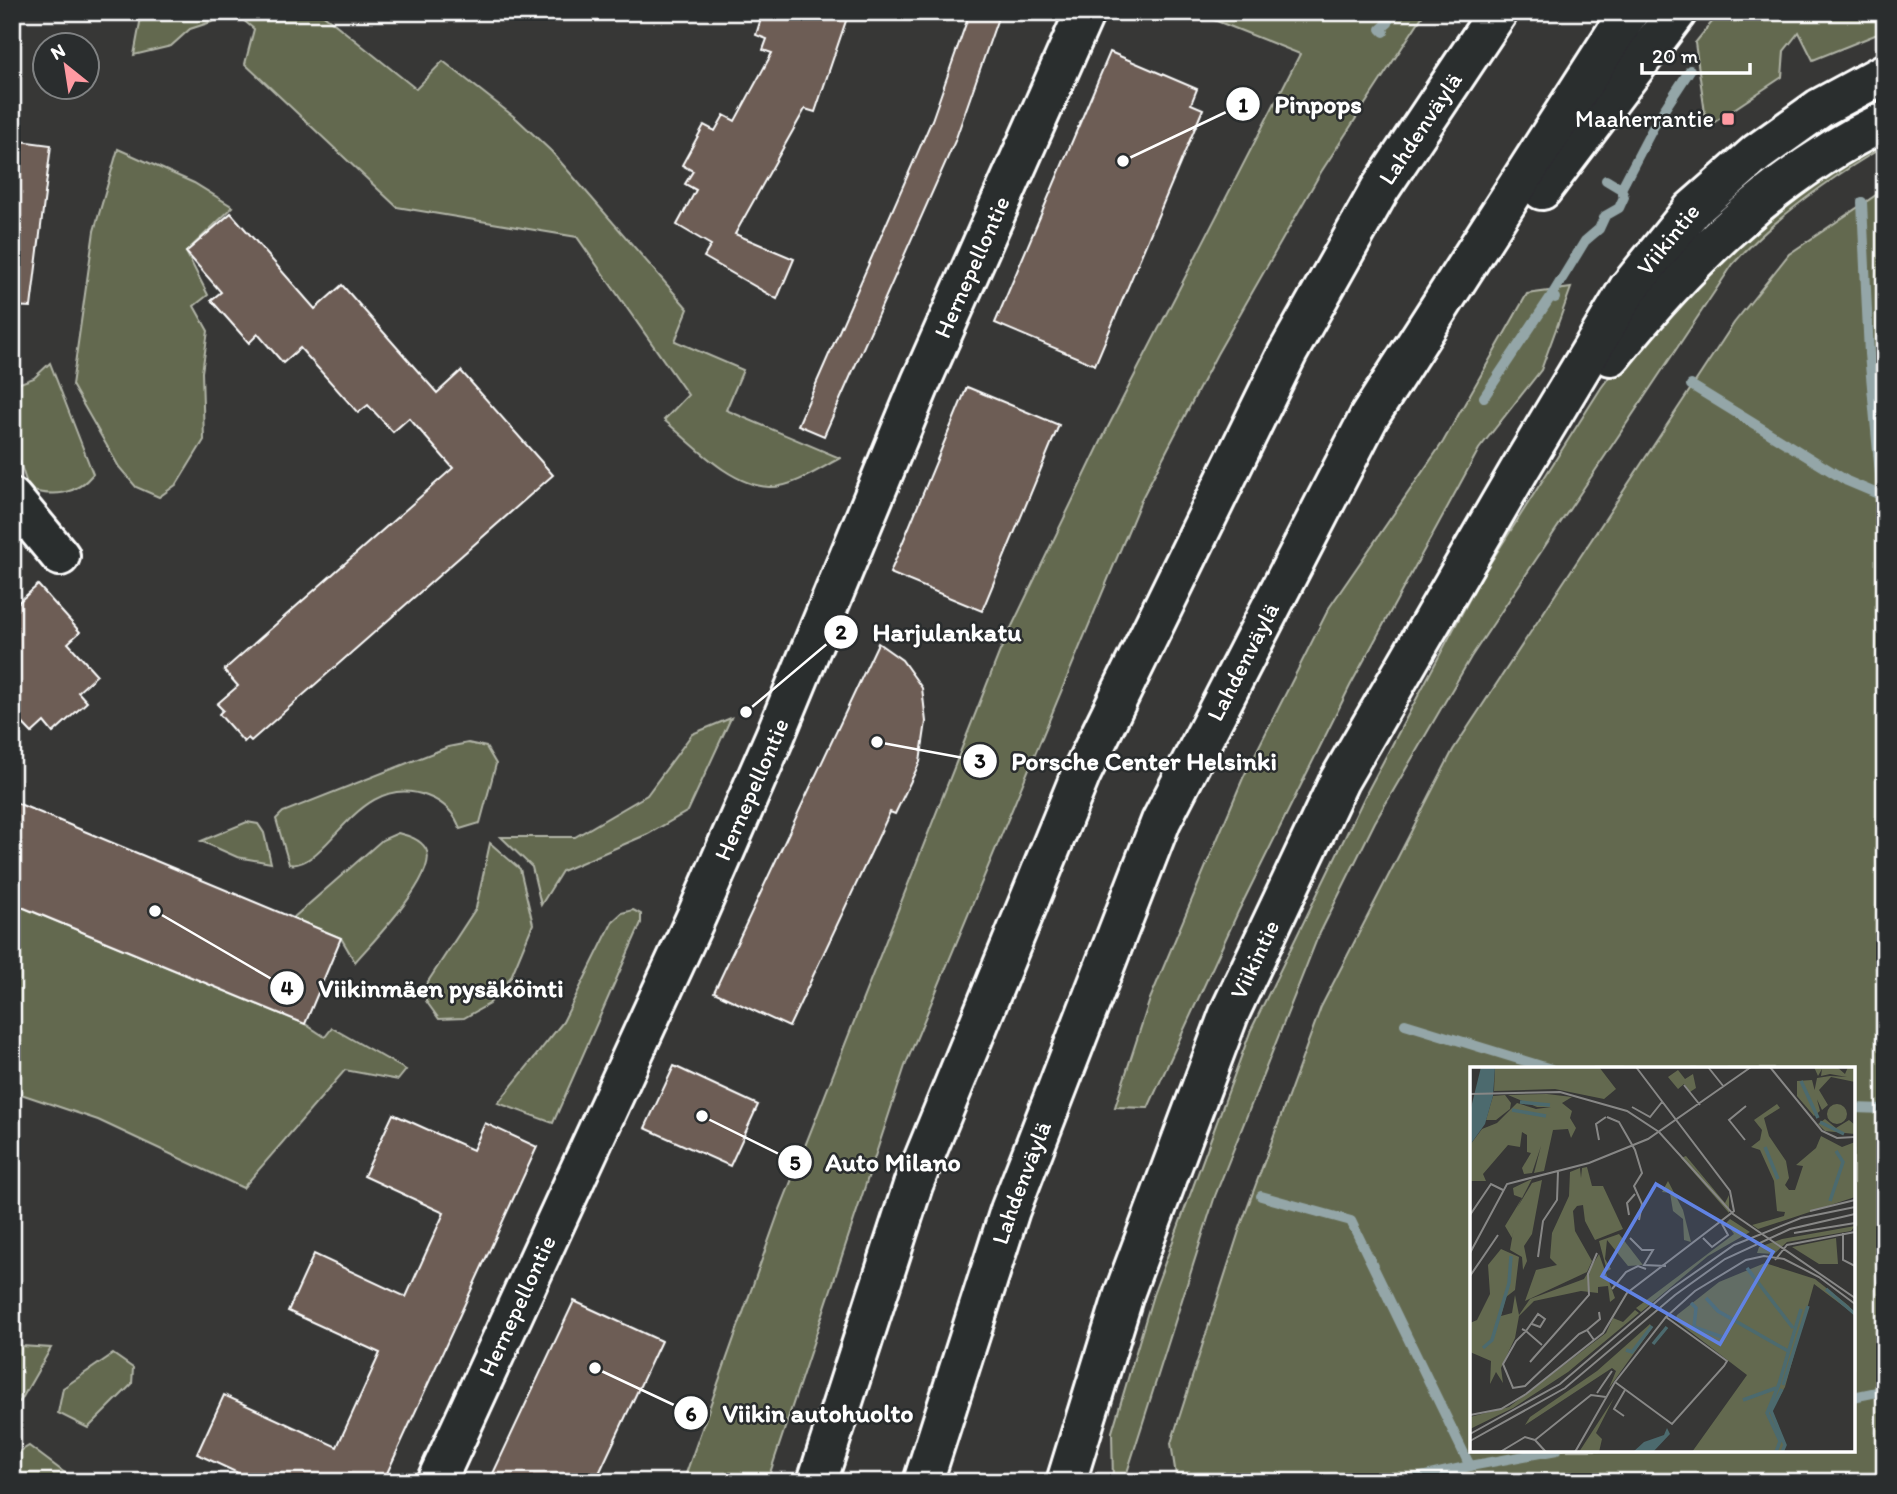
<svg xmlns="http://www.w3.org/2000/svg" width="1897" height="1494" viewBox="0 0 1897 1494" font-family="Itim,sans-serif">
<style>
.green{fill:#63694f;stroke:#b1b4a7;stroke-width:2;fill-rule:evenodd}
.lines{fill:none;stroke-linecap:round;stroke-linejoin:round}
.stream{stroke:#94a6a8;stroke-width:10}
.building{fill:#6d5d55;stroke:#fff;stroke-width:2}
.minor-casing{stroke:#fff;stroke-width:44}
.major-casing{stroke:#fff;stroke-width:44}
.highway-casing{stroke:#fff;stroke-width:44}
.minor{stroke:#2a2d2e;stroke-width:38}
.major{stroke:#2a2d2e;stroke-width:38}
.highway{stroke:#2a2d2e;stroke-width:38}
.poi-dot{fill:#ff9aa2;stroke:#2a2d2e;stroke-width:2.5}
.labels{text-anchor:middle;stroke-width:5;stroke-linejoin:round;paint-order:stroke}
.poi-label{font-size:24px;fill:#fff;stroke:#2a2d2e;text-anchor:end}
.street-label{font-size:24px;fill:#fff;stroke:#2a2d2e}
.inset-river{fill:none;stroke:#4c6a6e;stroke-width:3.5}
.inset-road{fill:none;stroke:#878786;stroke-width:2}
.view{fill:#6183e4;fill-opacity:0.15;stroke:#6183e4;stroke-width:3.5}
.inset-edge{fill:none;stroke:#fff;stroke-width:3.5}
.leader{fill:none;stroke:#fff;stroke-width:2.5}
.callout-dot{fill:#fff;stroke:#2a2d2e;stroke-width:2.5}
.mark-label{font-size:21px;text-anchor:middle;font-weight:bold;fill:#111}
.callout-label{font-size:26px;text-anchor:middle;font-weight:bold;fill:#fff;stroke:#2a2d2e;stroke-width:5;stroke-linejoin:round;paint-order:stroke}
</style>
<rect width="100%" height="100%" fill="#373736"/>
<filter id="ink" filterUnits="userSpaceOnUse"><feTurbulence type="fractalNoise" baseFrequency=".0143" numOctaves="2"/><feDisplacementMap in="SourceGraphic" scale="14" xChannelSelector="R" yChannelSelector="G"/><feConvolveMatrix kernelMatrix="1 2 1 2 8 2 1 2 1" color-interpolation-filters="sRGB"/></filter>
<g filter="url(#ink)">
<g class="green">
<path d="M142 12H320L416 89 443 61 517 119 551 151 688 309 675 341 743 370 726 410 840 458C821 468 792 488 769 487 729 485 693 444 664 420L688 395 577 237 397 207 245 64 254 29 236 14 190 29 171 46 134 55Z"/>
<polygon points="1194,12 1425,12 1321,172 1217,354 1141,500 905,1066 767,1482 683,1482 777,1217 1000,651 1107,429 1300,54"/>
<polygon points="1720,12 1885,12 1885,31 1813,60 1799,32 1784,51 1782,77 1707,127 1695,43"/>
<path d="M1885 132V146C1828 179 1777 216 1733 264L1471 657 1375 822 1317 939 1215 1196 1124 1482H1113L1112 1432 1153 1295 1251 1030 1366 794 1480 579 1601 388 1627 353 1723 247Z"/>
<polygon points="118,149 194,183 233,207 186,252 208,295 194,306 208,331 202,372 204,440 177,484 159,497 136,487 119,467 72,385 94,231"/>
<path d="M1885 189V1482H1177L1171 1443 1241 1225 1321 1007 1453 750 1734 323 1789 254ZM1472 1069H1853V1450H1472Z"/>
<polygon points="1571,288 1541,370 1479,449 1350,686 1238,912 1148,1108 1115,1107 1150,999 1243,778 1329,608 1443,442 1527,294"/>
<path d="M50 363 93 474C76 495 54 497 29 490L12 438V386L34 378Z"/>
<polygon points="731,718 688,811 648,834 562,871 541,905 532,867 501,837 575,837 647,795 692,734"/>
<path d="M468 743 486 747 496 764 480 823 460 829C455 813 443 802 427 796 357 769 327 872 289 864L276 819 283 812 448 747Z"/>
<polygon points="247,822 258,824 264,833 271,863 237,857 201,841"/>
<path d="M398 833C409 836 420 839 426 849 440 874 371 943 355 962L341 938 293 918 382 840Z"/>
<polygon points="490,843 520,869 533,924 511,977 489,1004 464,1018 439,1019 426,1001 425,986 476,908"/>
<polygon points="12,903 305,1024 325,1037 332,1028 406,1070 398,1080 345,1070 243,1188 98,1120 12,1091"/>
<polygon points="633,910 641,914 641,923 553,1123 498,1103 563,1022 613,921 622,913"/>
<polygon points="12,1340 21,1346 51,1348 20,1402 12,1397"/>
<polygon points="113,1354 133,1368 132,1384 88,1428 58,1413 63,1388"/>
<polygon points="29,1446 77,1482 12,1482 12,1456"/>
</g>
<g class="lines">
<g class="stream">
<polyline points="1383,12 1388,23 1381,29 1384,32"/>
<polyline points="1621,189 1656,122 1690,70"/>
<polyline points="1862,202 1869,354 1882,496"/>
<polyline points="1555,298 1552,295 1585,241 1599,229 1605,216 1619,208 1624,197 1621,189 1606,180"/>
<polyline points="1691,385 1847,481 1885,497"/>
<polyline points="1484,397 1552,295"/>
<polyline points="1405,1024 1551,1069"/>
<polyline points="1853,1108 1885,1109"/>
<polyline points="1261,1196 1351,1221 1470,1466 1557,1450"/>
<polyline points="1853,1397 1877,1392"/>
<polyline points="1013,1482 1013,1479"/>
<polyline points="1399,1482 1470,1466"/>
</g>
</g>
<g class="building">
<polygon points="763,12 849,12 815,112 805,109 735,234 794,259 777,299 704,257 711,245 677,225 696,190 685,184 693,171 682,165 704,125 715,131 724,115 735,121 772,53 763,50 767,39 756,35"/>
<polygon points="970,12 1000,12 955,141 824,436 798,425 932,120"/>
<polygon points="1110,52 1197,89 1191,104 1203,109 1095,365 995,323"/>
<polygon points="12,140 51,145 31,307 12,306"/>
<polygon points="231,213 315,309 342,285 437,393 461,371 553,475 251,741 248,738 244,742 219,714 223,710 217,704 238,686 224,670 453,468 409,418 393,432 368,405 358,413 300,348 283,363 258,334 249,343 211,300 221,292 186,252"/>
<polygon points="967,387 1059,425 982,611 890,573"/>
<polygon points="38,585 80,632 68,643 97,675 78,692 87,702 53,733 44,722 32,733 12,712 12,608"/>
<polygon points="878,643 902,660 922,688 926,722 920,762 895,814 890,812 789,1027 714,992"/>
<polygon points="12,801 341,938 305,1024 12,903"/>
<polygon points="674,1066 758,1105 730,1166 645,1128"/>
<polygon points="393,1114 473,1150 485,1123 537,1147 383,1482 257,1482 197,1454 224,1395 337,1447 380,1353 288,1311 314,1254 406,1297 444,1213 364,1176"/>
<polygon points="574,1301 661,1341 595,1482 489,1482"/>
</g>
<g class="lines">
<defs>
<g id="minor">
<polyline points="12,498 60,556"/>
<path id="s1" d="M436 1482 697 915 775 736 921 382 1085 12"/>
</g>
<g id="major">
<path d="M1611 356C1686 263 1776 173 1885 121"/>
<path id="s2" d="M1066 1482 1124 1294 1229 1014 1339 781 1520 469 1628 289 1692 210 1757 153 1820 108 1885 73"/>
</g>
<g id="highway">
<polyline points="1542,190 1677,12"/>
<path id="s3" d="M817 1482 913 1185 1081 774 1287 354 1380 189 1498 12"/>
<path id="s4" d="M923 1482 1010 1210 1161 821 1369 417 1629 12"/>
</g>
</defs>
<use href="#minor" class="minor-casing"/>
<use href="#major" class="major-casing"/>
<use href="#highway" class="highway-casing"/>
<use href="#minor" class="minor"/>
<use href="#major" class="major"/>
<use href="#highway" class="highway"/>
</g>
</g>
<rect class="poi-dot" x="1721" y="112" width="14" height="14" rx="3.5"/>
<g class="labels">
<g class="poi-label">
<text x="1714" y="127">Maaherrantie</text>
</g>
<g class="street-label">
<text dy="8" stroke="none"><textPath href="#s3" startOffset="1486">Lahdenväylä</textPath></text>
<text dy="8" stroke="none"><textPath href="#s2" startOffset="1388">Viikintie</textPath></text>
<text dy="8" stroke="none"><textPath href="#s1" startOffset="1328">Hernepellontie</textPath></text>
<text dy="8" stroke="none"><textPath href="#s4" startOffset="882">Lahdenväylä</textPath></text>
<text dy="8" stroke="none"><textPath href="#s1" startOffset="761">Hernepellontie</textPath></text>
<text dy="8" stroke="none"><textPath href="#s2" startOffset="556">Viikintie</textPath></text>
<text dy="8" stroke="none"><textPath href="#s4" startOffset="315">Lahdenväylä</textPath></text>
<text dy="8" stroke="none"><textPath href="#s1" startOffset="194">Hernepellontie</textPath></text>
</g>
</g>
<g transform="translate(1470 1067)">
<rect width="385" height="385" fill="#373736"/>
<path d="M25 0H129L146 22 134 32 85 22 24 24ZM344 0H367L375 7 378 0H385V15L361 10 349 23 358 38 352 43 344 26 347 11 360 9 377 10 360 7 351 9 352 2 348 9ZM208 3 215 12 223 7 226 21 220 25 214 17 208 22 198 10ZM342 13 350 44 344 49 327 29V14ZM77 27 102 30 92 36 102 44 100 51 106 61 101 71 98 62 83 63 74 104 64 106 71 79 62 106 54 107 52 101 61 86 57 85V68L52 65 50 80 38 78 13 107 16 114H0V78L12 62 27 56 47 36 66 42 81 40H67L38 28ZM35 28 41 36 40 42 26 53H16L23 29ZM357 47a10 10 0 1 1 20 0a10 10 0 1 1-20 0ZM307 37 310 41 294 51 299 69 316 94 319 111 315 118 319 123H325L333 99 326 98 346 81 351 69 372 80 385 75V130L288 162 282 158 314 149 315 145 307 144 304 114 290 83 281 80 290 73 292 63 284 53ZM355 52 366 61 379 53 385 58V67L355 64 348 57ZM216 89 255 136 259 128V146L211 91ZM117 100 122 119H133L153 162 125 173 115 154 113 138 107 139 103 144 105 164 122 194 117 205 55 234 66 203 87 198 80 191 82 166 99 129 100 105 110 101 111 111 112 101ZM62 112 47 141 62 116 72 113 62 167 54 179 57 194 53 203 52 190 40 183 44 160 42 171 35 159 52 131 44 128 43 121ZM198 114 213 143 221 175 214 173 213 152 203 144 200 126 192 125ZM260 152 280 165 238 189 171 245 166 241 264 167 256 156ZM385 159 381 164 317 175 304 187 287 186 289 180 312 172ZM149 167 173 198 158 199 137 173 135 192 141 202 137 204 129 174ZM366 171 368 197H349L322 180ZM31 182 49 190 45 223 36 230 31 249 42 246 45 228 49 248 60 232 114 212 129 187 145 231 140 235 138 219 128 220V226L111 224 64 234 49 249 45 271 31 301 33 316 26 305 20 317 21 294 0 285V256L7 253 20 227 18 198ZM295 196 345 212 379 239 385 248 344 217 315 320 302 343 316 379 312 385H222L277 308 205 253 207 248 249 215ZM165 243 169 246 98 305 43 341 0 362V350L39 340 136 266 143 251 153 255ZM180 257 182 261 139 321 146 304 142 301 55 358 60 350 127 304ZM144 331 126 366 132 372 129 385H109Z" fill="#63694f"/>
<path d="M11 0H25L23 29 15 57 0 78V45ZM197 361 200 367 183 385H163L174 375 194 368Z" fill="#4c6a6e"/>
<path class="inset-river" d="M331 14 348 51M50 35 80 38M42 43 76 49M350 55 374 67M295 80 308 112M360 134 373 95 366 84M277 201 323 261M356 222 385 247M236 231 248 244 318 284M221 236 226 241 224 260 252 270M183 277 197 260M13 281 22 273 39 216 41 189M156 283 162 285 182 259M309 317 331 242M313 318 338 239M273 333 306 321M306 385 310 374 297 346 309 317M312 385 315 378 301 344 312 322"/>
<path class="inset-road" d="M238 0 254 20M300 0 352 64 367 71 385 70M214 18 230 38M0 27 90 25 157 44 189 65 263 147 385 231M162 40 180 50 192 35M137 50 149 55 165 83 172 106 164 119 172 137 169 153M129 73 126 57 136 50M275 73 259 53 276 39M340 144 385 133M0 148 21 117 33 123M159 148 157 136 165 127M324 166 385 156M373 166V193L385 199M160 171 172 183H183L174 198 196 199M233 171 242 180 258 168 252 157M0 186 37 117 119 96 178 72 281 0M68 190 73 154 87 133 88 104M305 193 317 178 385 165M0 209 28 168M142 222 156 205 168 199 176 202M52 262 56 264 68 247 75 252 70 260 62 257M117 263 130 252 129 245M72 278 56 264 46 274 33 297 43 321 55 319 109 267 117 263 124 273M60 295 119 228 118 207 127 186M145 315 202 357 254 299 257 294 196 250M127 326 142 304M0 348 31 342 56 327 133 266 157 226 264 144 260 124 166 0M154 349 144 342 155 323M0 367 90 317 200 223 264 178 331 151 385 140M0 374 95 321 205 228 255 192 320 162 385 147M30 385 55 370 65 373M76 385 65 373 121 328 136 330M105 385 145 315 196 250 225 224 276 193 294 189 314 192 349 210 385 237"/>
<path class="view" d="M186 117 303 185 250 277 132 209Z"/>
<rect width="385" height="385" class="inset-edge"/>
</g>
<path class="leader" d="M1123 161L1243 104M746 712L841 632M877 742L980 761M155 911L287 988M702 1116L795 1162M595 1368L691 1413"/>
<g class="callout-dot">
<circle cx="1123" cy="161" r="7"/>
<circle cx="746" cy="712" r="7"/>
<circle cx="877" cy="742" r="7"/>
<circle cx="155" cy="911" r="7"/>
<circle cx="702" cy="1116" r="7"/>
<circle cx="595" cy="1368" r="7"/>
<circle cx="1243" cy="104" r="18"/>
<circle cx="841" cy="632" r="18"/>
<circle cx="980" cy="761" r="18"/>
<circle cx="287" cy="988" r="18"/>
<circle cx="795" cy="1162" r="18"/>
<circle cx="691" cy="1413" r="18"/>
</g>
<g class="mark-label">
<text x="1243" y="112">1</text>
<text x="841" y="639">2</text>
<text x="980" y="768">3</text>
<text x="287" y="995">4</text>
<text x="795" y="1170">5</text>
<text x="691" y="1421">6</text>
</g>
<g class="callout-label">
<text x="1318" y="113">Pinpops</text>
<text x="947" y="641">Harjulankatu</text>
<text x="1144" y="770">Porsche Center Helsinki</text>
<text x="441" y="997">Viikinmäen pysäköinti</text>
<text x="893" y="1171">Auto Milano</text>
<text x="818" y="1422">Viikin autohuolto</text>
</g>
<rect width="1897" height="1494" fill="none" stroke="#2a2d2e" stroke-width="42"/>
<rect x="21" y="21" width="1855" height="1452" fill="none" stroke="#fff" stroke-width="2.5" filter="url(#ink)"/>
<g transform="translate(66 66) rotate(330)"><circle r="33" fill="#2a2d2e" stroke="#7f8182" stroke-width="2"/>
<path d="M0-5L12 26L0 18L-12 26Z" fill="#ff9aa2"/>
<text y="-10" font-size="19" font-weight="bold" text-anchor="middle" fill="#ffffff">N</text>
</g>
<path d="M1642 63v10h108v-10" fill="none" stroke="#ffffff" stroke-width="3.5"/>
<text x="1652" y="63" font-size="21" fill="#ffffff" stroke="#2a2d2e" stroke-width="5" paint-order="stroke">20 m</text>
</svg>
